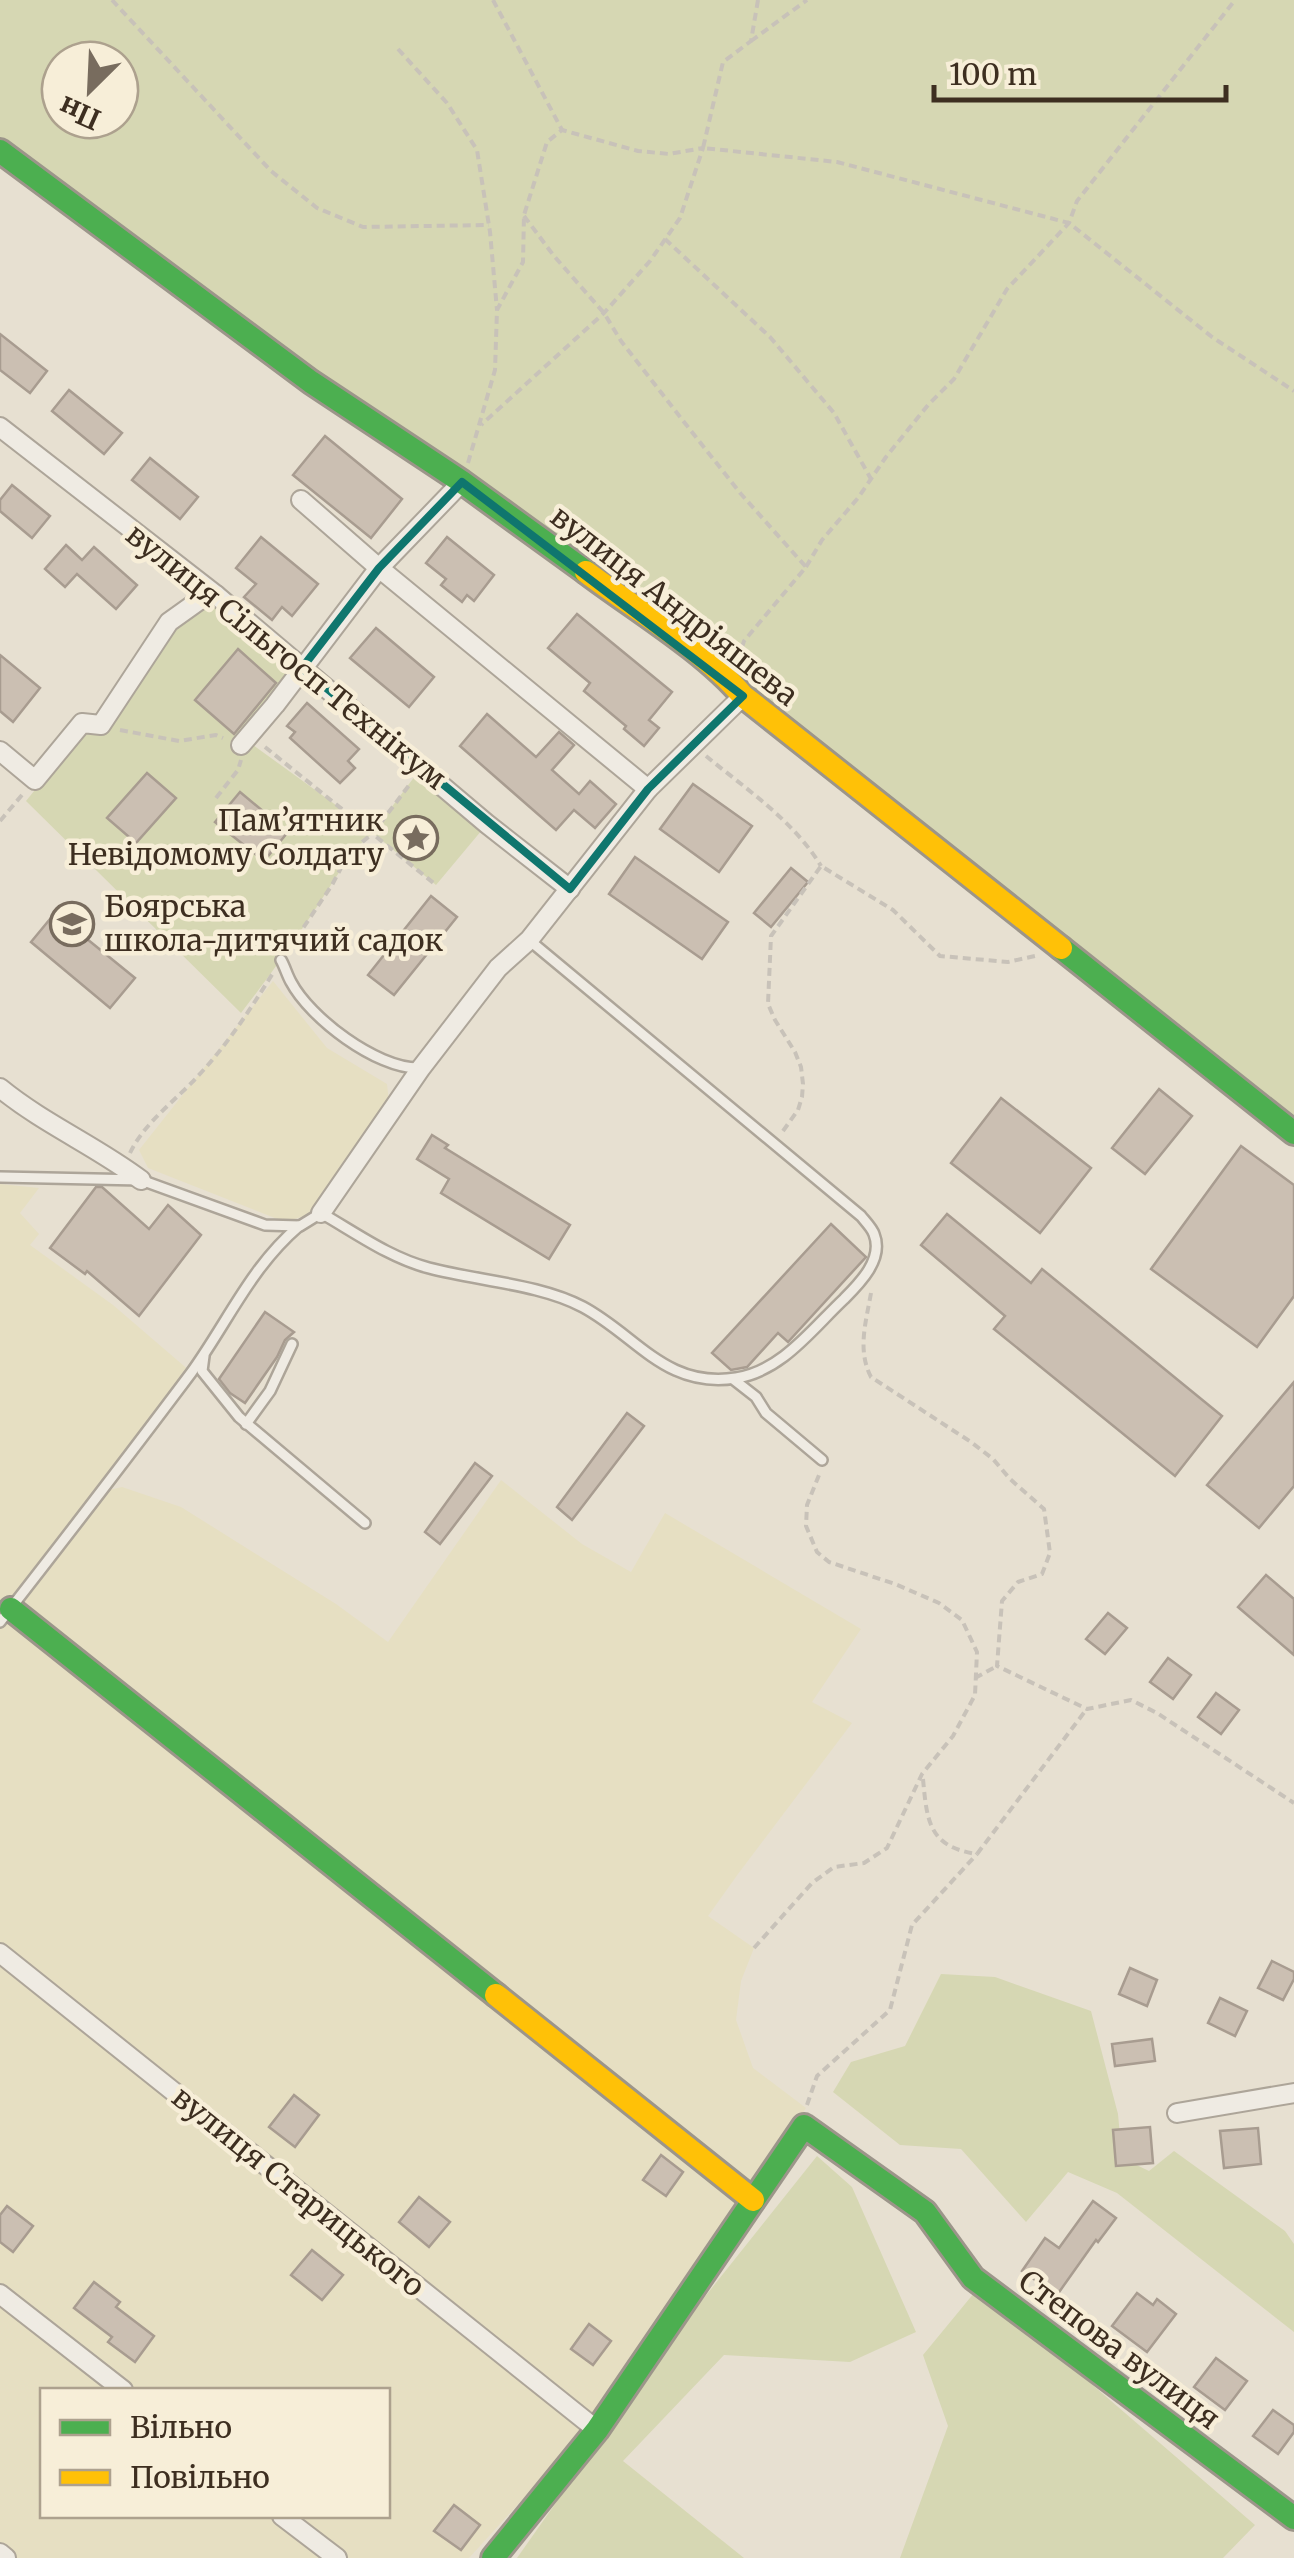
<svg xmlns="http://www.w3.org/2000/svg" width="1294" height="2558" viewBox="0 0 1294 2558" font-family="Merriweather,serif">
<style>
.farmland{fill:#e6dfc2;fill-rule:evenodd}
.green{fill:#d6d7b3;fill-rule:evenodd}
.building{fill:#cbbfb2;stroke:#a89c90;stroke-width:2.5}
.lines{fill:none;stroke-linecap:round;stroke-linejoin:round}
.lane-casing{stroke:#ada599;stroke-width:14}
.street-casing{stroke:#ada599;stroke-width:22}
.fast-casing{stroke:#9c958a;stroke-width:28}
.slow-casing{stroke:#9c958a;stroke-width:28}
.path{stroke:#c8c2b9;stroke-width:4;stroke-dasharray:8 5;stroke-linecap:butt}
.lane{stroke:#efebe3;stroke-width:9}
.street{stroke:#efebe3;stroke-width:18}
.fast{stroke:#4caf50;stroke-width:22}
.slow{stroke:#ffc107;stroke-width:22}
.marked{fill:none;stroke:#0f766e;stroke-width:8;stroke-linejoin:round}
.labels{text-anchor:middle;stroke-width:9;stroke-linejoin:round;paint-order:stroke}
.street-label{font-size:30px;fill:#3d2e20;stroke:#f7eed8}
.poi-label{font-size:30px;fill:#3d2e20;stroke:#f7eed8;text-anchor:end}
</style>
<rect width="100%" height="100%" fill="#e7e0d1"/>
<g class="farmland">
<polygon points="273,981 327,1048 387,1084 389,1102 311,1214 285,1222 148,1168 139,1150"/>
<path d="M0 1184 39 1188 20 1213 39 1234 30 1245 113 1305 191 1372 105 1491 122 1487 181 1507 336 1604 388 1642 501 1480 582 1544 631 1572 665 1513 861 1629 812 1702 852 1723 738 1874 708 1916 754 1948 741 1981 736 2020 753 2068 806 2108 563 2455 469 2558H0ZM42 2390H388V2516H42Z"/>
</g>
<g class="green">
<path d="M0 0H1294V1132L743 696 0 143ZM60 60H120V120H60Z"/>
<path d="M204 597 302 668 249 742 373 832 421 768 487 824 436 885 373 833C349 852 337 877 320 902 295 940 269 977 241 1013L26 801 86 727 101 724 169 622Z"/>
<polygon points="941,1974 995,1977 1091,2011 1118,2114 1122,2158 1149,2171 1174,2151 1285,2231 1294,2244 1294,2332 1117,2193 1068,2172 1026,2222 961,2149 900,2145 833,2092 851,2062 905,2046"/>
<polygon points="817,2156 852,2187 916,2332 850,2362 724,2355 623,2461 744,2558 517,2558 672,2338"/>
<polygon points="979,2287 1255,2525 1223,2558 900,2558 948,2426 923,2355"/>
</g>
<g class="building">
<polygon points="0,334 47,371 30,393 0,370"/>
<polygon points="69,390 122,433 104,454 52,411"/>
<polygon points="325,436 402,499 371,538 293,475"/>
<polygon points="150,458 198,497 180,519 132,480"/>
<polygon points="12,485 50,516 32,538 0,511 0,500"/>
<polygon points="261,537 318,584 292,616 282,607 272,620 244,597 256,584 236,568"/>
<polygon points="447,537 494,575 474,601 467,595 462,602 441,585 446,579 426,563"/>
<polygon points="66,545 82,560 94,547 137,585 116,609 77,574 65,587 45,569"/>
<polygon points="577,614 672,692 649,720 659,728 644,746 624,729 626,726 584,691 590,683 548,648"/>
<polygon points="376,628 434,677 409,707 350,658"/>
<polygon points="238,649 276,683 234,734 195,700"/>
<polygon points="0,655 40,688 13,722 0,711"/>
<polygon points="307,703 359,749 348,761 355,768 340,783 290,738 295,732 287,726"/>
<polygon points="487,714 536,757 559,732 574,745 552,770 579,794 590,781 616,804 595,828 574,810 556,830 460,746"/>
<polygon points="147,773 176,798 136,843 107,818"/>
<polygon points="693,784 752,826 719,872 660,829"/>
<polygon points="240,792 288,832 264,861 215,822"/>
<polygon points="635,857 728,922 702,959 609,894"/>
<polygon points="791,868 808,882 771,927 754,913"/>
<polygon points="431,896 457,917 394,995 368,975"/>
<polygon points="55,913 135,978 110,1008 31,942"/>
<polygon points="1159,1089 1192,1116 1145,1174 1112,1148"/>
<polygon points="1001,1098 1091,1168 1040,1233 951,1163"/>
<polygon points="432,1135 448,1145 445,1148 570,1225 549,1259 441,1193 449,1179 417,1159"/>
<polygon points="1241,1146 1294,1185 1294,1296 1257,1347 1151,1269"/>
<polygon points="96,1187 102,1187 149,1229 168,1205 201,1235 139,1316 87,1271 85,1274 50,1248"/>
<polygon points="947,1214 1031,1283 1042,1269 1222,1416 1175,1476 994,1329 1005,1316 921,1245"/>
<polygon points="831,1224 866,1257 788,1342 778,1333 747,1367 731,1370 712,1353"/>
<polygon points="265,1312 294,1332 285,1340 277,1357 245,1403 230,1393 219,1379"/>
<polygon points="1294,1382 1294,1486 1259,1528 1207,1485"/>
<polygon points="627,1413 644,1426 572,1520 557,1507"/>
<polygon points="475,1463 492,1476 440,1544 425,1532"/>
<polygon points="1266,1575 1294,1599 1294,1655 1238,1607"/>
<polygon points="1108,1613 1127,1628 1105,1654 1086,1639"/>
<polygon points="1168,1658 1191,1675 1173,1699 1150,1682"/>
<polygon points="1216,1693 1239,1710 1221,1734 1198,1717"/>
<polygon points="1272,1961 1294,1972 1294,1979 1283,2000 1258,1988"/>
<polygon points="1130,1968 1157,1980 1147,2006 1119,1994"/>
<polygon points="1220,1998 1247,2011 1235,2036 1208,2023"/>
<polygon points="1152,2039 1155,2061 1115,2066 1112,2044"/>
<polygon points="294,2095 319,2115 295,2147 269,2127"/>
<polygon points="1150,2127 1153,2163 1116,2166 1113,2130"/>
<polygon points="1258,2128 1261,2164 1224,2168 1220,2131"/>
<polygon points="661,2155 683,2172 666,2196 643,2180"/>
<polygon points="419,2197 450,2222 429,2247 399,2222"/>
<polygon points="1093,2201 1116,2218 1098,2242 1096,2240 1057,2295 1022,2271 1045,2238 1059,2248"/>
<polygon points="7,2206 33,2226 13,2252 0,2242 0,2215"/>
<polygon points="312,2250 343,2275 322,2300 291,2275"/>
<polygon points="94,2282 120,2302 116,2307 154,2336 135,2362 108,2342 112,2337 74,2308"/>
<polygon points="1137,2293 1153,2305 1157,2299 1176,2314 1147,2352 1112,2326"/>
<polygon points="589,2324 611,2341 593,2365 571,2349"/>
<polygon points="1216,2358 1247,2381 1225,2410 1194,2387"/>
<polygon points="1273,2410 1294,2425 1294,2432 1278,2454 1253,2436"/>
<polygon points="454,2505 480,2525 461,2550 434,2531"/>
</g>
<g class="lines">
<defs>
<g id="lane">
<path d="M281 960C285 967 287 975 291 982 310 1018 376 1068 418 1068"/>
<path d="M0 1177 141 1180 265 1225 300 1226 321 1213C356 1233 390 1258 429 1268 478 1281 540 1284 583 1307 637 1336 666 1389 736 1378 782 1371 812 1329 844 1299 860 1283 884 1259 874 1234 872 1228 865 1221 861 1216L529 940"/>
<polyline points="204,1356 202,1371 239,1417 365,1523"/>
<polyline points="733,1379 756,1397 766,1413 822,1460"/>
<polyline points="246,1424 270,1391 292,1344"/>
<path d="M0 1622C64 1540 128 1457 191 1373 228 1322 250 1268 299 1226"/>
</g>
<g id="street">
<polyline points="0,427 216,595 487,824 570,889"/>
<polyline points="301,500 379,568 648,789"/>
<polyline points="241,745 275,705 379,568 462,482"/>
<polyline points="0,751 35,780 82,723 101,725 169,622 204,597 216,595"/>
<path d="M0 1088C44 1124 96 1146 141 1180"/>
<polyline points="321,1213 421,1068 498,968 529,940 648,789 743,696"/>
<polyline points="0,1953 597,2430"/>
<polyline points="1177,2113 1294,2093"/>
<polyline points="0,2294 123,2390"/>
<polyline points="282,2516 337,2558"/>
<polyline points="0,2553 6,2558"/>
</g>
<g id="fast">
<polyline points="0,151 311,382 462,482 586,572"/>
<polyline points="1061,948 1294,1133"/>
<polyline points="11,1609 496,1995"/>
<polyline points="493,2558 597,2430 804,2126 925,2212 973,2278 1294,2518"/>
</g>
<g id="slow">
<path d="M586 572C635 609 704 650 743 696L1061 948"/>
<polyline points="496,1995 753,2200"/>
</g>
</defs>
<use href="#lane" class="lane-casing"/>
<use href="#street" class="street-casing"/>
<use href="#fast" class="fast-casing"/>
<use href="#slow" class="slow-casing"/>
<g class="path">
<polyline points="112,0 271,171 317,208 363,227 489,225"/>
<polyline points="493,0 562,130"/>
<polyline points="758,0 751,41 723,62 703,148 837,162 1069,223 1212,337 1294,391"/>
<polyline points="751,41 807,0"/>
<polyline points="398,49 447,103 477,150 490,232 497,310"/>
<polyline points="524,216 554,256 604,313 621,341 684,422 741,494 806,567 744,641 737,663"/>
<polyline points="665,239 770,337 834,413 871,479"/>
<polyline points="468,463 495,370 497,310 523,262 524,215 547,142 562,130 638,151 669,154 703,148 680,218 650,261 604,313 481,425"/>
<polyline points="806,567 822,540 858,498 886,457 928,405 954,379 1007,289 1069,223 1077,201 1235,0"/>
<polyline points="120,730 179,741 216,735 223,738"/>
<polyline points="265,747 436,885"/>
<path d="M706 756C746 789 794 821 821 866"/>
<polyline points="216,798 238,770 241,760"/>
<polyline points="0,821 22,795"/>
<polyline points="289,949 332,885 342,866 360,844 373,833 410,784"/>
<polyline points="783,1131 798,1110 802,1097 803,1084 801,1067 795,1052 775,1020 768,1004 771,936 821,866 893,910 940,956 1008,962 1039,955"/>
<path d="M130 1153C144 1123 176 1100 198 1076 227 1045 250 1010 273 973"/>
<path d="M871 1293C866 1322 857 1350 871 1377L971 1442 993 1459 1010 1479 1044 1509 1050 1553 1042 1574 1018 1582 1002 1601 997 1666 1087 1709 1131 1700 1157 1713 1294 1803"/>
<polyline points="975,1678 997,1666"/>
<path d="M923 1779C927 1822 929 1847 977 1854L1086 1710"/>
<polyline points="754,1948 812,1883 834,1867 864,1863 887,1848 922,1774 953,1736 975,1695 977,1652 962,1620 939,1603 895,1584 829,1562 817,1552 806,1526 807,1505 819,1475"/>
<polyline points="807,2105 817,2076 890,2010 912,1925 977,1854"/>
</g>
<use href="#lane" class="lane"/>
<use href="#street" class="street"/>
<use href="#fast" class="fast"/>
<use href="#slow" class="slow"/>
</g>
<path class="marked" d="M462 482 743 696 648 789 570 889 302 668 379 568Z"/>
<defs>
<symbol id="sight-ring" viewBox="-11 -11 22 22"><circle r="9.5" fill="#f7eed8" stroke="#786c5e" stroke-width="1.5"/><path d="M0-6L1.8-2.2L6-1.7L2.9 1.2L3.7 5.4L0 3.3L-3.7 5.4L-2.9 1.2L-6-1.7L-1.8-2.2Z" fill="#786c5e"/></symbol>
<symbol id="school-ring" viewBox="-11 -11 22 22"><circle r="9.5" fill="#f7eed8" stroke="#786c5e" stroke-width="1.5"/><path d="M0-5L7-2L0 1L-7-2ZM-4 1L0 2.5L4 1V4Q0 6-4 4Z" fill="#786c5e"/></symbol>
</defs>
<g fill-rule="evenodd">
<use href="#sight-ring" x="391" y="813" width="50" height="50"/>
<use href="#school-ring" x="47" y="899" width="50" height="50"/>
</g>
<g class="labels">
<g class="street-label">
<text transform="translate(674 606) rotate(38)" y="10">вулиця Андріяшева</text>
<text transform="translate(286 657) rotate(39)" y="10">вулиця Сільгосп Технікум</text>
<text transform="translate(298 2192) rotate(39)" y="10">вулиця Старицького</text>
<text transform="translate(1119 2350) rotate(37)" y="10">Степова вулиця</text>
</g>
<g class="poi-label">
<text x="384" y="831">Пам’ятник<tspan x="384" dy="34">Невідомому Солдату</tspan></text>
<text x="104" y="917" text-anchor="start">Боярська<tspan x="104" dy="34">школа-дитячий садок</tspan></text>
</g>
</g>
<rect x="40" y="2388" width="350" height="130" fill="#f7eed8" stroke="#ada18e" stroke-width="2.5"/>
<rect x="60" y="2420" width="50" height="15" fill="#4caf50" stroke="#ada18e" stroke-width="2.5"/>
<text x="130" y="2438" font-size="30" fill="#3d2e20">Вільно</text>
<rect x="60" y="2470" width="50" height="15" fill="#ffc107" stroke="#ada18e" stroke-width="2.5"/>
<text x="130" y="2488" font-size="30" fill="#3d2e20">Повільно</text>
<g transform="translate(90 90) rotate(204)"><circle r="48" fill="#f7eed8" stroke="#ada18e" stroke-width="2.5"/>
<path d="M0-8L18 38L0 25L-18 38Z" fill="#786c5e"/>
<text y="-15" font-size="28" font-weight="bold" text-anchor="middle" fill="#3d2e20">Пн</text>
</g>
<path d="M934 85v15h292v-15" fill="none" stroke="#3d2e20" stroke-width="5"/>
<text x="949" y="85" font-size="30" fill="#3d2e20" stroke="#f7eed8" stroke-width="8" paint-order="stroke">100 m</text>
</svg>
